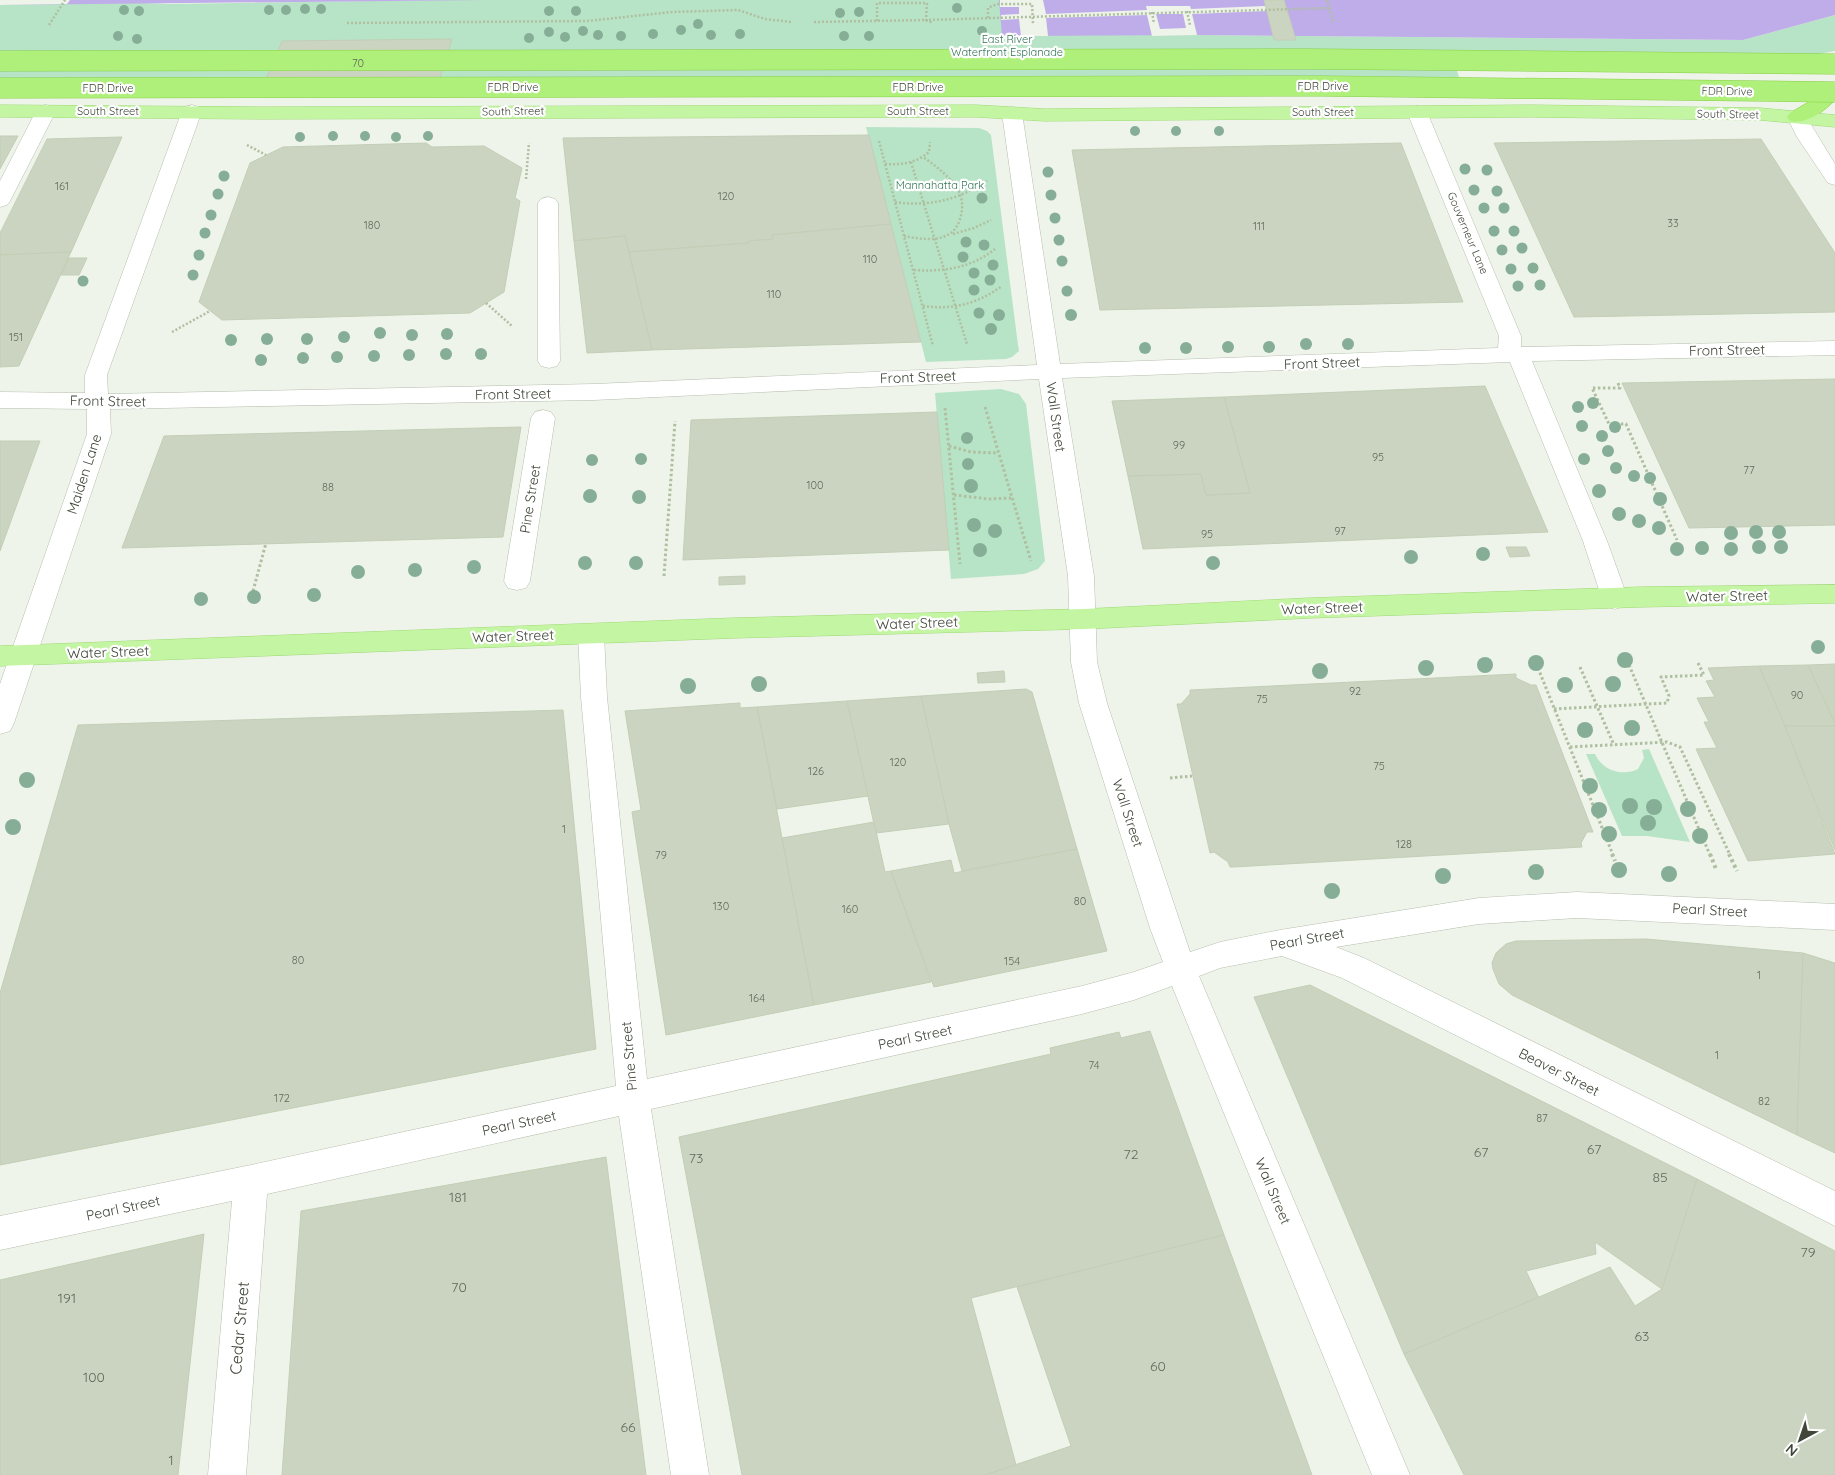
<svg xmlns="http://www.w3.org/2000/svg" width="1835" height="1475" viewBox="0 0 1835 1475" font-family="Quicksand,sans-serif">
<style>
.green{fill:#b7e4c6}
.water{fill:#bfadea}
.pier{fill:#eef4ea;fill-rule:evenodd}
.building{fill:#cbd4c1;stroke:#c2ceb5}
.lines{fill:none;stroke-linecap:round;stroke-linejoin:round}
.minor-casing{stroke:#b6beae;stroke-width:1}
.major-casing{stroke:#9ed973;stroke-width:1}
.highway-casing{stroke:#8acf49;stroke-width:1}
.path-far2{stroke:#afbfa0;stroke-width:2.5;stroke-dasharray:2 2;stroke-linecap:butt}
.path-far1{stroke:#afbfa0;stroke-width:3;stroke-dasharray:2.5 2.5;stroke-linecap:butt}
.path{stroke:#afbfa0;stroke-width:4;stroke-dasharray:3 3;stroke-linecap:butt}
.minor{fill:#fff;fill-rule:evenodd}
.major{fill:#c3f5a2;fill-rule:evenodd}
.highway{fill:#aef079;fill-rule:evenodd}
.highway-bridge-casing{stroke:#8acf49;stroke-width:21;stroke-linecap:butt}
.highway-bridge{stroke:#aef079;stroke-width:20}
.tree{fill:#86ae97}
.labels{text-anchor:middle;stroke-width:4.5;stroke-linejoin:round;paint-order:stroke}
.far-park-label{font-size:11px;fill:#317453;stroke:#fff}
.number-label{font-size:11px;fill:#636a5b}
.far-street-label{font-size:11px;fill:#404739;stroke:#fff}
.street-label{font-size:14px;fill:#404739;stroke:#fff}
.near-number-label{font-size:14px;fill:#636a5b}
.near-street-label{font-size:16px;fill:#404739;stroke:#fff}
</style>
<rect width="100%" height="100%" fill="#eef4ea"/>
<g class="green">
<polygon points="0,0 70,0 168,4 440,0 1043,0 1197,35 1743,40 1835,15 1835,51 1807,56 1453,57 1463,91 0,91"/>
<polygon points="866,127 979,128 987,131 991,135 1018,345 1019,351 1012,357 1006,359 926,362"/>
<polygon points="1001,389 1019,394 1026,404 1045,561 1038,569 1024,574 951,579 935,393"/>
<path d="M1649 749 1690 842 1647 836H1622L1586 754H1595C1602 770 1622 777 1638 769L1644 758 1642 750Z"/>
</g>
<g class="water">
<polygon points="0,0 485,0 0,5"/>
<polygon points="499,0 1835,0 1835,15 1743,40 1197,35 1002,36 999,0"/>
</g>
<g class="pier">
<polygon points="0,0 70,0 67,4 0,5"/>
<path d="M1000 0H1043L1046 14 1147 10 1146 6H1190L1191 9 1266 6 1267 11 1192 14 1197 35 1152 36 1147 15 1046 18 1048 36H1021L1019 19 1001 20V15L1019 14V7H1000ZM1156 14H1183L1186 28 1160 29Z"/>
</g>
<g class="building">
<polygon points="1264,0 1284,0 1296,40 1274,40"/>
<polygon points="452,39 439,81 264,84 282,41"/>
<polygon points="869,135 891,224 772,235 773,239 749,241 749,243 629,252 625,236 574,241 563,138"/>
<polygon points="0,136 18,136 0,169"/>
<polygon points="122,137 71,252 0,255 0,233 47,139"/>
<polygon points="1761,139 1835,253 1835,312 1574,317 1494,143"/>
<polygon points="426,143 432,147 484,146 522,168 515,198 520,201 504,292 470,313 222,320 199,302 250,163 283,147"/>
<polygon points="1401,143 1463,302 1100,310 1072,150"/>
<polygon points="891,224 921,342 652,350 629,252 749,243 749,241 773,239 772,235"/>
<polygon points="625,236 652,350 587,353 574,241"/>
<polygon points="71,252 19,366 0,367 0,255"/>
<polygon points="69,258 87,258 79,275 61,275"/>
<polygon points="1835,379 1835,525 1689,528 1622,383"/>
<polygon points="1485,386 1548,532 1143,549 1128,476 1201,474 1206,495 1250,493 1224,397"/>
<polygon points="1224,397 1250,493 1206,495 1201,474 1128,476 1112,401"/>
<polygon points="937,412 949,550 683,560 691,420"/>
<polygon points="521,427 503,537 122,548 164,436"/>
<polygon points="0,441 40,441 0,551"/>
<polygon points="1506,547 1526,547 1530,556 1510,557"/>
<polygon points="745,576 745,584 719,585 719,577"/>
<polygon points="1835,664 1835,724 1808,665"/>
<polygon points="1808,665 1835,724 1835,726 1785,726 1759,666"/>
<polygon points="1759,666 1785,726 1835,854 1748,861 1696,749 1717,748 1704,722 1709,722 1697,698 1715,697 1706,681 1714,680 1708,668"/>
<polygon points="1004,671 1005,682 978,683 977,673"/>
<polygon points="1516,674 1516,678 1531,685 1536,685 1593,832 1587,832 1581,843 1582,847 1234,867 1230,867 1228,862 1214,852 1210,853 1177,704 1181,704 1190,694 1190,690"/>
<polygon points="1026,689 1032,692 1077,849 962,871 949,824 921,696"/>
<polygon points="921,696 949,824 876,833 847,701"/>
<polygon points="847,701 868,796 777,809 757,707"/>
<polygon points="740,703 740,708 757,707 814,1005 666,1035 632,812 641,810 625,711"/>
<polygon points="563,710 596,1049 0,1165 0,993 78,725"/>
<polygon points="1785,726 1835,726 1835,850"/>
<polygon points="874,822 885,872 891,871 931,982 814,1005 782,838"/>
<polygon points="1077,849 1107,951 934,987 891,871 951,860 954,873"/>
<polygon points="1646,939 1803,953 1797,1135 1512,995 1499,984 1493,969 1492,963 1496,953 1506,944 1516,941"/>
<polygon points="1803,953 1835,963 1835,1153 1797,1135"/>
<polygon points="1310,985 1697,1179 1662,1289 1595,1242 1596,1254 1526,1271 1539,1298 1404,1354 1254,997"/>
<polygon points="1150,1031 1224,1235 971,1298 1016,1465 985,1475 742,1475 679,1137 1051,1054 1050,1048 1119,1032 1121,1038"/>
<polygon points="606,1157 646,1475 282,1475 301,1211"/>
<polygon points="1697,1179 1835,1251 1835,1475 1464,1475 1404,1354 1610,1267 1635,1306 1662,1289"/>
<polygon points="204,1234 178,1475 0,1475 0,1280"/>
<polygon points="1224,1235 1312,1475 985,1475 1071,1446 1017,1287"/>
</g>
<g class="lines">
<defs>
<g id="minor">
<polygon points="46,105 53,107 56,111 10,201 7,205 0,207 0,181 36,111 39,107"/>
<polygon points="192,105 199,107 202,111 107,375 108,394 594,384 1037,365 1002,113 1005,109 1012,107 1019,109 1022,113 1060,364 1498,348 1499,336 1407,112 1410,108 1417,106 1424,108 1427,112 1521,336 1521,347 1835,341 1835,355 1532,361 1607,541 1628,599 1624,606 1615,609 1606,606 1602,599 1583,541 1510,362 1062,378 1094,576 1097,662 1107,703 1190,952 1220,942 1280,930 1479,898 1577,892 1835,904 1835,930 1577,918 1479,924 1336,947 1364,958 1835,1191 1835,1226 1342,978 1282,956 1220,968 1199,976 1410,1475 1372,1475 1172,986 1134,1000 1082,1014 651,1109 709,1475 671,1475 619,1116 267,1194 246,1475 208,1475 232,1201 0,1250 0,1216 251,1165 616,1086 581,697 578,634 582,627 591,624 600,627 604,634 607,697 647,1079 1082,986 1134,972 1163,962 1150,928 1079,703 1071,662 1068,576 1039,379 594,400 110,409 111,434 14,723 10,731 0,734 0,684 87,434 87,409 0,408 0,392 85,393 85,375 182,111 185,107"/>
<polygon points="1797,111 1804,113 1835,164 1835,185 1828,183 1797,137 1787,117 1790,113"/>
<polygon points="548,197 555,199 558,203 560,361 557,366 549,368 541,366 538,361 538,203 541,199"/>
<polygon points="543,410 551,412 555,418 530,581 526,588 517,590 508,588 504,581 531,418 535,412"/>
</g>
<g id="major">
<polygon points="0,105 263,107 976,105 1045,109 1530,105 1760,108 1835,115 1835,127 1760,120 1530,117 1045,121 976,117 263,119 0,117"/>
<polygon points="1835,585 1835,603 1641,607 1310,618 1084,629 734,638 0,666 0,646 734,618 1084,609 1310,598 1641,587"/>
</g>
<path id="highway" d="M1835 83V100C1825 111 1805 125 1790 121L1787 117 1790 113 1817 97 1828 85Z"/>
</defs>
<use href="#minor" class="minor-casing"/>
<use href="#major" class="major-casing"/>
<use href="#highway" class="highway-casing"/>
<g class="path-far2">
<polyline points="1327,0 1334,23"/>
<polyline points="1187,11 1190,25"/>
<polyline points="1152,12 1154,24"/>
<polyline points="988,18 988,8 997,4 1032,4 1033,24"/>
<polyline points="877,21 877,3 927,3 926,20 1330,8"/>
<polyline points="814,22 926,20 933,23"/>
<polyline points="347,23 587,21 672,12 738,10 765,19 791,22"/>
<polyline points="49,25 65,0"/>
<polyline points="879,141 933,346"/>
<polyline points="247,145 266,155"/>
<polyline points="911,162 967,344"/>
<path d="M885 164C902 165 916 163 929 152L930 142"/>
<polyline points="526,179 529,143"/>
<path d="M895 202C929 207 958 200 987 181"/>
<polyline points="953,234 974,228 991,220"/>
<path d="M904 236C924 240 953 244 960 219 963 210 963 200 959 192 952 178 936 166 923 157"/>
<path d="M914 270C944 272 971 268 995 249"/>
<polyline points="486,303 512,326"/>
<path d="M923 306C953 310 977 304 1002 286"/>
<polyline points="172,332 210,311"/>
</g>
<g class="path-far1">
<polyline points="1618,383 1620,388 1592,388 1609,424 1626,424 1677,540"/>
<polyline points="985,407 1031,561"/>
<polyline points="945,408 960,564"/>
<polyline points="949,446 971,452 998,453"/>
<polyline points="954,495 989,499 1012,498"/>
<polyline points="664,576 675,421"/>
<polyline points="253,591 266,543"/>
<polyline points="1629,665 1710,855"/>
<polyline points="1580,667 1614,745"/>
<polyline points="1538,668 1613,855"/>
<polyline points="1554,709 1667,703 1669,696 1661,677 1704,675 1698,663"/>
<polyline points="1570,747 1667,742 1680,747 1730,855"/>
<polyline points="1170,778 1192,776"/>
</g>
<g class="path">
<polyline points="1612,854 1615,861"/>
<polyline points="1710,854 1716,869"/>
<polyline points="1729,854 1737,871"/>
</g>
<use href="#minor" class="minor"/>
<use href="#major" class="major"/>
<use href="#highway" class="highway"/>
<defs>
<g id="highway-bridge">
<polyline points="0,61 1311,59 1835,64"/>
<polyline points="0,88 1321,86 1835,92"/>
</g>
</defs>
<use href="#highway-bridge" class="highway-bridge-casing"/>
<use href="#highway-bridge" class="highway-bridge"/>
</g>
<g class="tree">
<circle cx="957" cy="8" r="5"/>
<circle cx="305" cy="9" r="5"/>
<circle cx="321" cy="9" r="5"/>
<circle cx="124" cy="10" r="5"/>
<circle cx="269" cy="10" r="5"/>
<circle cx="286" cy="10" r="5"/>
<circle cx="139" cy="11" r="5"/>
<circle cx="549" cy="11" r="5"/>
<circle cx="576" cy="11" r="5"/>
<circle cx="859" cy="12" r="5"/>
<circle cx="840" cy="13" r="5"/>
<circle cx="698" cy="24" r="5"/>
<circle cx="681" cy="30" r="5"/>
<circle cx="583" cy="31" r="5"/>
<circle cx="982" cy="31" r="5"/>
<circle cx="549" cy="32" r="5"/>
<circle cx="653" cy="34" r="5"/>
<circle cx="740" cy="34" r="5"/>
<circle cx="598" cy="35" r="5"/>
<circle cx="711" cy="35" r="5"/>
<circle cx="118" cy="36" r="5"/>
<circle cx="621" cy="36" r="5"/>
<circle cx="844" cy="36" r="5"/>
<circle cx="869" cy="36" r="5"/>
<circle cx="565" cy="37" r="5"/>
<circle cx="529" cy="38" r="5"/>
<circle cx="137" cy="39" r="5"/>
<circle cx="1135" cy="131" r="5"/>
<circle cx="1176" cy="131" r="5"/>
<circle cx="1219" cy="131" r="5"/>
<circle cx="333" cy="136" r="5"/>
<circle cx="365" cy="136" r="5"/>
<circle cx="428" cy="136" r="5"/>
<circle cx="300" cy="137" r="5"/>
<circle cx="396" cy="137" r="5"/>
<circle cx="1465" cy="169" r="5.5"/>
<circle cx="1487" cy="170" r="5.5"/>
<circle cx="1048" cy="172" r="5.5"/>
<circle cx="224" cy="176" r="5.5"/>
<circle cx="1474" cy="190" r="5.5"/>
<circle cx="1497" cy="191" r="5.5"/>
<circle cx="218" cy="194" r="5.5"/>
<circle cx="1051" cy="195" r="5.5"/>
<circle cx="982" cy="198" r="5.5"/>
<circle cx="1484" cy="208" r="5.5"/>
<circle cx="1504" cy="208" r="5.5"/>
<circle cx="211" cy="215" r="5.5"/>
<circle cx="1055" cy="218" r="5.5"/>
<circle cx="1494" cy="231" r="5.5"/>
<circle cx="1514" cy="231" r="5.5"/>
<circle cx="205" cy="233" r="5.5"/>
<circle cx="1059" cy="240" r="5.5"/>
<circle cx="966" cy="242" r="5.5"/>
<circle cx="984" cy="245" r="5.5"/>
<circle cx="1522" cy="248" r="5.5"/>
<circle cx="1502" cy="250" r="5.5"/>
<circle cx="199" cy="255" r="5.5"/>
<circle cx="963" cy="257" r="5.5"/>
<circle cx="1062" cy="261" r="5.5"/>
<circle cx="993" cy="265" r="5.5"/>
<circle cx="1533" cy="268" r="5.5"/>
<circle cx="1511" cy="269" r="5.5"/>
<circle cx="974" cy="273" r="5.5"/>
<circle cx="193" cy="275" r="5.5"/>
<circle cx="990" cy="280" r="5.5"/>
<circle cx="83" cy="281" r="5.5"/>
<circle cx="1540" cy="285" r="5.5"/>
<circle cx="1518" cy="286" r="5.5"/>
<circle cx="974" cy="290" r="5.5"/>
<circle cx="1067" cy="291" r="5.5"/>
<circle cx="979" cy="313" r="5.5"/>
<circle cx="999" cy="315" r="6"/>
<circle cx="1071" cy="315" r="6"/>
<circle cx="991" cy="329" r="6"/>
<circle cx="380" cy="333" r="6"/>
<circle cx="447" cy="334" r="6"/>
<circle cx="412" cy="335" r="6"/>
<circle cx="344" cy="337" r="6"/>
<circle cx="267" cy="339" r="6"/>
<circle cx="307" cy="339" r="6"/>
<circle cx="231" cy="340" r="6"/>
<circle cx="1306" cy="344" r="6"/>
<circle cx="1348" cy="344" r="6"/>
<circle cx="1228" cy="347" r="6"/>
<circle cx="1269" cy="347" r="6"/>
<circle cx="1145" cy="348" r="6"/>
<circle cx="1186" cy="348" r="6"/>
<circle cx="446" cy="354" r="6"/>
<circle cx="481" cy="354" r="6"/>
<circle cx="409" cy="355" r="6"/>
<circle cx="374" cy="356" r="6"/>
<circle cx="337" cy="357" r="6"/>
<circle cx="303" cy="358" r="6"/>
<circle cx="261" cy="360" r="6"/>
<circle cx="1593" cy="403" r="6"/>
<circle cx="1578" cy="407" r="6"/>
<circle cx="1582" cy="426" r="6"/>
<circle cx="1615" cy="427" r="6"/>
<circle cx="1602" cy="436" r="6"/>
<circle cx="967" cy="438" r="6"/>
<circle cx="1608" cy="451" r="6"/>
<circle cx="641" cy="459" r="6"/>
<circle cx="1584" cy="459" r="6"/>
<circle cx="592" cy="460" r="6"/>
<circle cx="968" cy="464" r="6"/>
<circle cx="1616" cy="468" r="6"/>
<circle cx="1634" cy="476" r="6"/>
<circle cx="1650" cy="478" r="6"/>
<circle cx="971" cy="486" r="7"/>
<circle cx="1599" cy="491" r="7"/>
<circle cx="590" cy="496" r="7"/>
<circle cx="639" cy="497" r="7"/>
<circle cx="1660" cy="499" r="7"/>
<circle cx="1619" cy="514" r="7"/>
<circle cx="1639" cy="521" r="7"/>
<circle cx="974" cy="525" r="7"/>
<circle cx="1659" cy="528" r="7"/>
<circle cx="995" cy="531" r="7"/>
<circle cx="1756" cy="532" r="7"/>
<circle cx="1779" cy="532" r="7"/>
<circle cx="1731" cy="533" r="7"/>
<circle cx="1759" cy="547" r="7"/>
<circle cx="1781" cy="547" r="7"/>
<circle cx="1702" cy="548" r="7"/>
<circle cx="1677" cy="549" r="7"/>
<circle cx="1731" cy="549" r="7"/>
<circle cx="980" cy="550" r="7"/>
<circle cx="1483" cy="554" r="7"/>
<circle cx="1411" cy="557" r="7"/>
<circle cx="585" cy="563" r="7"/>
<circle cx="636" cy="563" r="7"/>
<circle cx="1213" cy="563" r="7"/>
<circle cx="474" cy="567" r="7"/>
<circle cx="415" cy="570" r="7"/>
<circle cx="358" cy="572" r="7"/>
<circle cx="314" cy="595" r="7"/>
<circle cx="254" cy="597" r="7"/>
<circle cx="201" cy="599" r="7"/>
<circle cx="1818" cy="647" r="7"/>
<circle cx="1625" cy="660" r="8"/>
<circle cx="1536" cy="663" r="8"/>
<circle cx="1485" cy="665" r="8"/>
<circle cx="1426" cy="668" r="8"/>
<circle cx="1320" cy="671" r="8"/>
<circle cx="759" cy="684" r="8"/>
<circle cx="1613" cy="684" r="8"/>
<circle cx="1565" cy="685" r="8"/>
<circle cx="688" cy="686" r="8"/>
<circle cx="1632" cy="728" r="8"/>
<circle cx="1585" cy="730" r="8"/>
<circle cx="27" cy="780" r="8"/>
<circle cx="1590" cy="786" r="8"/>
<circle cx="1630" cy="806" r="8"/>
<circle cx="1654" cy="807" r="8"/>
<circle cx="1688" cy="809" r="8"/>
<circle cx="1599" cy="810" r="8"/>
<circle cx="1648" cy="823" r="8"/>
<circle cx="13" cy="827" r="8"/>
<circle cx="1609" cy="834" r="8"/>
<circle cx="1700" cy="836" r="8"/>
<circle cx="1619" cy="870" r="8"/>
<circle cx="1536" cy="872" r="8"/>
<circle cx="1669" cy="874" r="8"/>
<circle cx="1443" cy="876" r="8"/>
<circle cx="1332" cy="891" r="8"/>
</g>
<g class="labels">
<g class="far-park-label">
<text x="1007" y="43">East River<tspan x="1007" dy="13">Waterfront Esplanade</tspan></text>
<text x="940" y="189">Mannahatta Park</text>
</g>
<g class="number-label">
<text x="358" y="67">70</text>
<text x="62" y="190">161</text>
<text x="726" y="200">120</text>
<text x="1673" y="227">33</text>
<text x="372" y="229">180</text>
<text x="1259" y="230">111</text>
<text x="870" y="263">110</text>
<text x="774" y="298">110</text>
<text x="16" y="341">151</text>
<text x="1179" y="449">99</text>
<text x="1378" y="461">95</text>
<text x="1749" y="474">77</text>
<text x="815" y="489">100</text>
<text x="328" y="491">88</text>
<text x="1340" y="535">97</text>
<text x="1207" y="538">95</text>
<text x="1355" y="695">92</text>
<text x="1797" y="699">90</text>
<text x="1262" y="703">75</text>
<text x="898" y="766">120</text>
<text x="1379" y="770">75</text>
<text x="816" y="775">126</text>
<text x="564" y="833">1</text>
<text x="1404" y="848">128</text>
<text x="661" y="859">79</text>
<text x="1080" y="905">80</text>
<text x="721" y="910">130</text>
<text x="850" y="913">160</text>
<text x="298" y="964">80</text>
<text x="1012" y="965">154</text>
<text x="1759" y="979">1</text>
<text x="757" y="1002">164</text>
<text x="1717" y="1059">1</text>
<text x="1094" y="1069">74</text>
<text x="282" y="1102">172</text>
<text x="1764" y="1105">82</text>
<text x="1542" y="1122">87</text>
</g>
<g class="far-street-label">
<text x="1323" y="90">FDR Drive</text>
<text x="513" y="91">FDR Drive</text>
<text x="918" y="91">FDR Drive</text>
<text x="108" y="92">FDR Drive</text>
<text transform="translate(1727 91) rotate(1)" y="4">FDR Drive</text>
<text x="108" y="115">South Street</text>
<text transform="translate(513 111) rotate(-1)" y="4">South Street</text>
<text x="918" y="115">South Street</text>
<text x="1323" y="116">South Street</text>
<text transform="translate(1728 114) rotate(1)" y="4">South Street</text>
<text transform="translate(1468 233) rotate(67)" y="4">Gouverneur Lane</text>
</g>
<g class="street-label">
<text transform="translate(1727 350) rotate(-1)" y="5">Front Street</text>
<text transform="translate(1322 363) rotate(-2)" y="5">Front Street</text>
<text transform="translate(918 377) rotate(-2)" y="5">Front Street</text>
<text transform="translate(513 394) rotate(-1)" y="5">Front Street</text>
<text transform="translate(108 401) rotate(1)" y="5">Front Street</text>
<text transform="translate(1056 417) rotate(82)" y="5">Wall Street</text>
<text transform="translate(84 474) rotate(-72)" y="5">Maiden Lane</text>
<text transform="translate(530 499) rotate(-81)" y="5">Pine Street</text>
<text transform="translate(1727 596) rotate(-1)" y="5">Water Street</text>
<text transform="translate(1322 608) rotate(-2)" y="5">Water Street</text>
<text transform="translate(917 623) rotate(-2)" y="5">Water Street</text>
<text transform="translate(513 636) rotate(-2)" y="5">Water Street</text>
<text transform="translate(108 652) rotate(-2)" y="5">Water Street</text>
<text transform="translate(1128 813) rotate(72)" y="5">Wall Street</text>
<text transform="translate(1710 910) rotate(3)" y="5">Pearl Street</text>
<text transform="translate(1307 939) rotate(-10)" y="5">Pearl Street</text>
<text transform="translate(915 1037) rotate(-12)" y="5">Pearl Street</text>
<text transform="translate(629 1056) rotate(-95)" y="5">Pine Street</text>
<text transform="translate(1559 1072) rotate(27)" y="5">Beaver Street</text>
<text transform="translate(519 1123) rotate(-12)" y="5">Pearl Street</text>
<text transform="translate(1273 1191) rotate(67)" y="5">Wall Street</text>
<text transform="translate(123 1208) rotate(-12)" y="5">Pearl Street</text>
</g>
<g class="near-number-label">
<text x="1594" y="1154">67</text>
<text x="1481" y="1157">67</text>
<text x="1131" y="1159">72</text>
<text x="696" y="1163">73</text>
<text x="1660" y="1182">85</text>
<text x="458" y="1202">181</text>
<text x="1808" y="1257">79</text>
<text x="459" y="1292">70</text>
<text x="67" y="1303">191</text>
<text x="1642" y="1341">63</text>
<text x="1158" y="1371">60</text>
<text x="94" y="1382">100</text>
<text x="628" y="1432">66</text>
<text x="171" y="1465">1</text>
</g>
<g class="near-street-label">
<text transform="translate(239 1328) rotate(-85)" y="6">Cedar Street</text>
</g>
</g>
<g transform="translate(1800 1440) rotate(220)" stroke="#ffffff" stroke-width="4" paint-order="stroke">
<path d="M0-4L9 19L0 12L-9 19Z" fill="#404739"/>
<text y="-8" font-size="14" font-weight="bold" text-anchor="middle" fill="#404739">N</text>
</g>
</svg>
